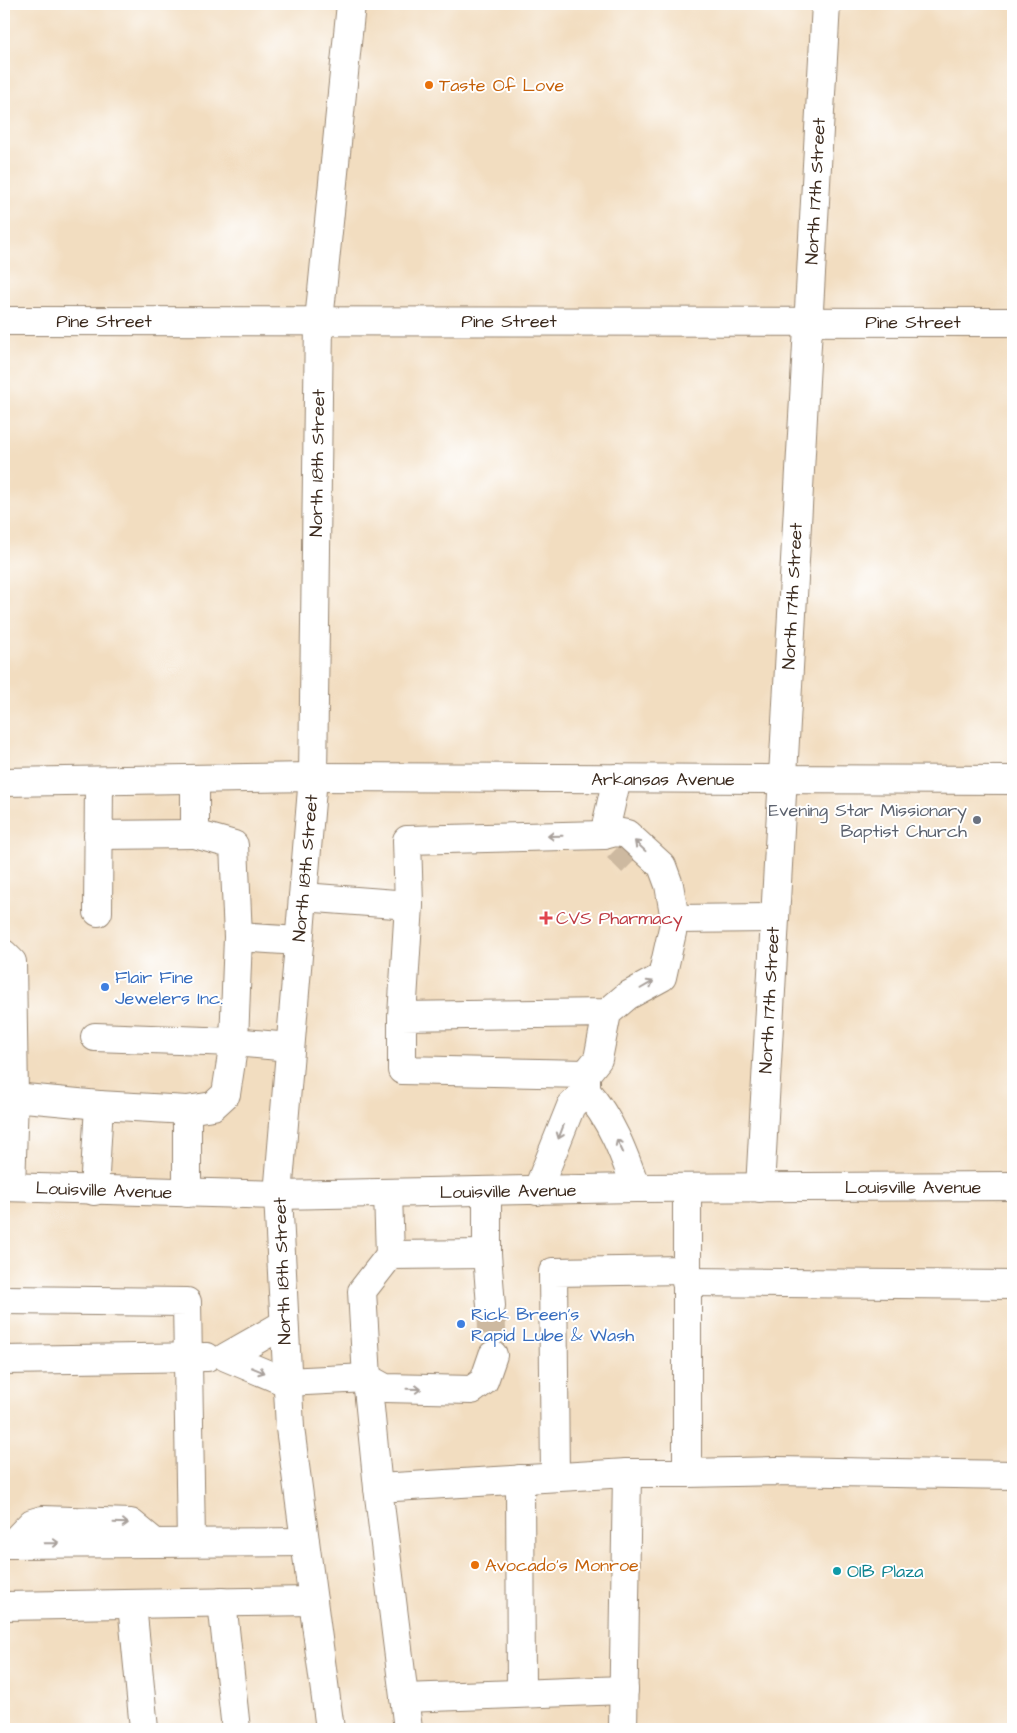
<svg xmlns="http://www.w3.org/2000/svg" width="1017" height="1733" viewBox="0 0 1017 1733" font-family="'Architects Daughter',sans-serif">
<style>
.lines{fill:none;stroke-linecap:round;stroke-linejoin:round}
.minor-tunnel{stroke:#cdb9a0;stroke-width:28;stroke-dasharray:28 14;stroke-linecap:butt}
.minor-casing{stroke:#96846f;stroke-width:30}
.major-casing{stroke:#96846f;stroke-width:30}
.minor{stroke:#fff;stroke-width:28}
.major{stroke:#fff;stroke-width:28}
.oneway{stroke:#a79f9a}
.food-dot{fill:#e8710a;stroke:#fff;stroke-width:2}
.worship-dot{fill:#6b7280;stroke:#fff;stroke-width:2}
.health-dot{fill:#e0444e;stroke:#fff;stroke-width:2}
.shop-dot{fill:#3f7fe0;stroke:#fff;stroke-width:2}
.culture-dot{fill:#0f9aa8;stroke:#fff;stroke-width:2}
.labels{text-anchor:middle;stroke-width:4;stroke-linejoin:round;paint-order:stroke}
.food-label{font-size:18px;fill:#c56008;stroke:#fff;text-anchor:start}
.street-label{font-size:18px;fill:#3b2a1e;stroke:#fff}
.worship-label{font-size:18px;fill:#5b616d;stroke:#fff;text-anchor:end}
.health-label{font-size:18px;fill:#be3a42;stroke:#fff;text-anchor:start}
.shop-label{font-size:18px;fill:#366cbe;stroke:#fff;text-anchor:start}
.culture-label{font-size:18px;fill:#0d838f;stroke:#fff;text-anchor:start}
</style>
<rect width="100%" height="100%" fill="#fff"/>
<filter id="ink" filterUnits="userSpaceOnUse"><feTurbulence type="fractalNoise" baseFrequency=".02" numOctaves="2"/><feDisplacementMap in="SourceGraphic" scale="10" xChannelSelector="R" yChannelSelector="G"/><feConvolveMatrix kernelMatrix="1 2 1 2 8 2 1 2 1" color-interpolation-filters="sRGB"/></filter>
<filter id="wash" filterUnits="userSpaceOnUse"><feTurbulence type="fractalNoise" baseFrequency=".0096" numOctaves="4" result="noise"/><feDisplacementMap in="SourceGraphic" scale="20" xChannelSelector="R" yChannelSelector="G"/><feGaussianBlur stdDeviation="1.12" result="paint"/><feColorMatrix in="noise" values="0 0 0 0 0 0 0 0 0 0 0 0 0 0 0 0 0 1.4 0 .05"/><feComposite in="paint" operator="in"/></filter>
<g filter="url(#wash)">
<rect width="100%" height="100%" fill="#f2ddc0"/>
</g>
<g filter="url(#ink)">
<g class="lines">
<g class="minor-tunnel">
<polyline points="617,848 632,863"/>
<polyline points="491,1306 493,1355"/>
</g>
<defs>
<g id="minor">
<polyline points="4,321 1013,322"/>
<polyline points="195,780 195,834 234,845 238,937"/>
<polyline points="4,782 313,777 1013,780"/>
<polyline points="98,835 195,834"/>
<polyline points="604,835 617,778"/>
<polyline points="303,897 409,905"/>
<polyline points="98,912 99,781"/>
<polyline points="675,919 774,918"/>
<polyline points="4,954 12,962 14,1097 11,1187"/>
<polyline points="402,1016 409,905 407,840 604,835 616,832 627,834 662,866 669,885 675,919 662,977 627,996 607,1013 402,1016 402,1070 586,1074 598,1059 607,1013"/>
<polyline points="95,1037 234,1042 238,937 299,941"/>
<path d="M586 1074V1091C611 1119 624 1154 636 1188"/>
<polyline points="14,1097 99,1105"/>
<polyline points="187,1110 213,1106 226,1094 234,1042 290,1047"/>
<polyline points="760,1188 826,4"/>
<polyline points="687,1189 687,1473 776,1471 1013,1475"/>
<polyline points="94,1191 99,1105 187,1110 187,1193"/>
<polyline points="537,1191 571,1106 586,1091"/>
<polyline points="487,1192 487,1254 491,1306"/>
<polyline points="388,1194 390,1255"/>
<polyline points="686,1282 1013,1285"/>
<polyline points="4,1300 187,1302 191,1542"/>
<polyline points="284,1324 226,1357 286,1382 367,1378 385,1388 472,1390 484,1381 493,1355"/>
<polyline points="4,1360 207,1357"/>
<polyline points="555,1477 553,1272 686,1270"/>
<polyline points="520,1479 521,1693"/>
<polyline points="378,1488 367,1378 362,1291 390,1255 487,1254"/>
<polyline points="4,1544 305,1542"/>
<polyline points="12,1544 32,1523 42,1520 131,1523 154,1542"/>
<polyline points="222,1602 236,1729"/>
<polyline points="132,1604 144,1729"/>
<polyline points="4,1606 313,1601"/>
<polyline points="404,1698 624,1690"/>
<polyline points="408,1729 378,1488 627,1473 687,1473"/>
<polyline points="623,1729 627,1473"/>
</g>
<g id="major">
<polyline points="4,1187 278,1195 636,1188 1013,1186"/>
<polyline points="330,1729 290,1428 278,1195 313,777 319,321 351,4"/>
</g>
</defs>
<use href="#minor" class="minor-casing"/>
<use href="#major" class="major-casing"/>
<use href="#minor" class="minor"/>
<use href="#major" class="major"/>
</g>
<defs><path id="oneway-shaft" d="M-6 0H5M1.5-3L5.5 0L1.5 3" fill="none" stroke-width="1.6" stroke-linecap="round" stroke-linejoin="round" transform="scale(1.25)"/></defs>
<g class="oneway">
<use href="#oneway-shaft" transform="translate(555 836) rotate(179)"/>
<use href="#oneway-shaft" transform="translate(640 846) rotate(-137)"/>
<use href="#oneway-shaft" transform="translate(647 985) rotate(-30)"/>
<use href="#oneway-shaft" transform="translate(561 1132) rotate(111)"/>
<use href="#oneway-shaft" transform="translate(620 1146) rotate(-115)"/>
<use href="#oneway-shaft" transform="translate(258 1370) rotate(22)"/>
<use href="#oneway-shaft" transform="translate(414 1389) rotate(1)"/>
<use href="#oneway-shaft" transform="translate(121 1523) rotate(2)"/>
<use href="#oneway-shaft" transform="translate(52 1543) rotate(-1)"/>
</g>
</g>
<g class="food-dot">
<circle cx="429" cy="85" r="5"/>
<circle cx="475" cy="1565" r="5"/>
</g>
<circle class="worship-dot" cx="977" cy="820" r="5"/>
<path class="health-dot" d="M543.5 910.5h5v5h5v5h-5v5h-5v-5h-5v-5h5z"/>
<g class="shop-dot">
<circle cx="105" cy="987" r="5"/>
<circle cx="461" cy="1324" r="5"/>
</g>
<circle class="culture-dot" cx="837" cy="1571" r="5"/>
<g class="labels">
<g class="food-label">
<text x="439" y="91">Taste Of Love</text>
<text x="485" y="1571">Avocado's Monroe</text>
</g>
<g class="street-label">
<text transform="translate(815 191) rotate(-87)" y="6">North 17th Street</text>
<text x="104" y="327">Pine Street</text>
<text x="509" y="327">Pine Street</text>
<text x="913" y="328">Pine Street</text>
<text transform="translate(317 463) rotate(-89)" y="6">North 18th Street</text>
<text transform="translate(792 596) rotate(-87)" y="6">North 17th Street</text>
<text x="663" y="785">Arkansas Avenue</text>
<text transform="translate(305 868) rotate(-85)" y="6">North 18th Street</text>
<text transform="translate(769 1000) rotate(-87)" y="6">North 17th Street</text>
<text x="913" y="1193">Louisville Avenue</text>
<text transform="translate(104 1190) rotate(2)" y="6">Louisville Avenue</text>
<text transform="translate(508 1191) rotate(-1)" y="6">Louisville Avenue</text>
<text transform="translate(282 1271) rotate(-92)" y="6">North 18th Street</text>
</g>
<g class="worship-label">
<text x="967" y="816">Evening Star Missionary<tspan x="967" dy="21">Baptist Church</tspan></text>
</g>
<g class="health-label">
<text x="556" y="924">CVS Pharmacy</text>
</g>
<g class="shop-label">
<text x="115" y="983">Flair Fine<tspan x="115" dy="21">Jewelers Inc.</tspan></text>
<text x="471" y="1320">Rick Breen's<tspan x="471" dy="21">Rapid Lube &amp; Wash</tspan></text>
</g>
<g class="culture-label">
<text x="847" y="1577">OIB Plaza</text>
</g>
</g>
<rect width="1017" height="1733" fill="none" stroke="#fff" stroke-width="20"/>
</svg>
